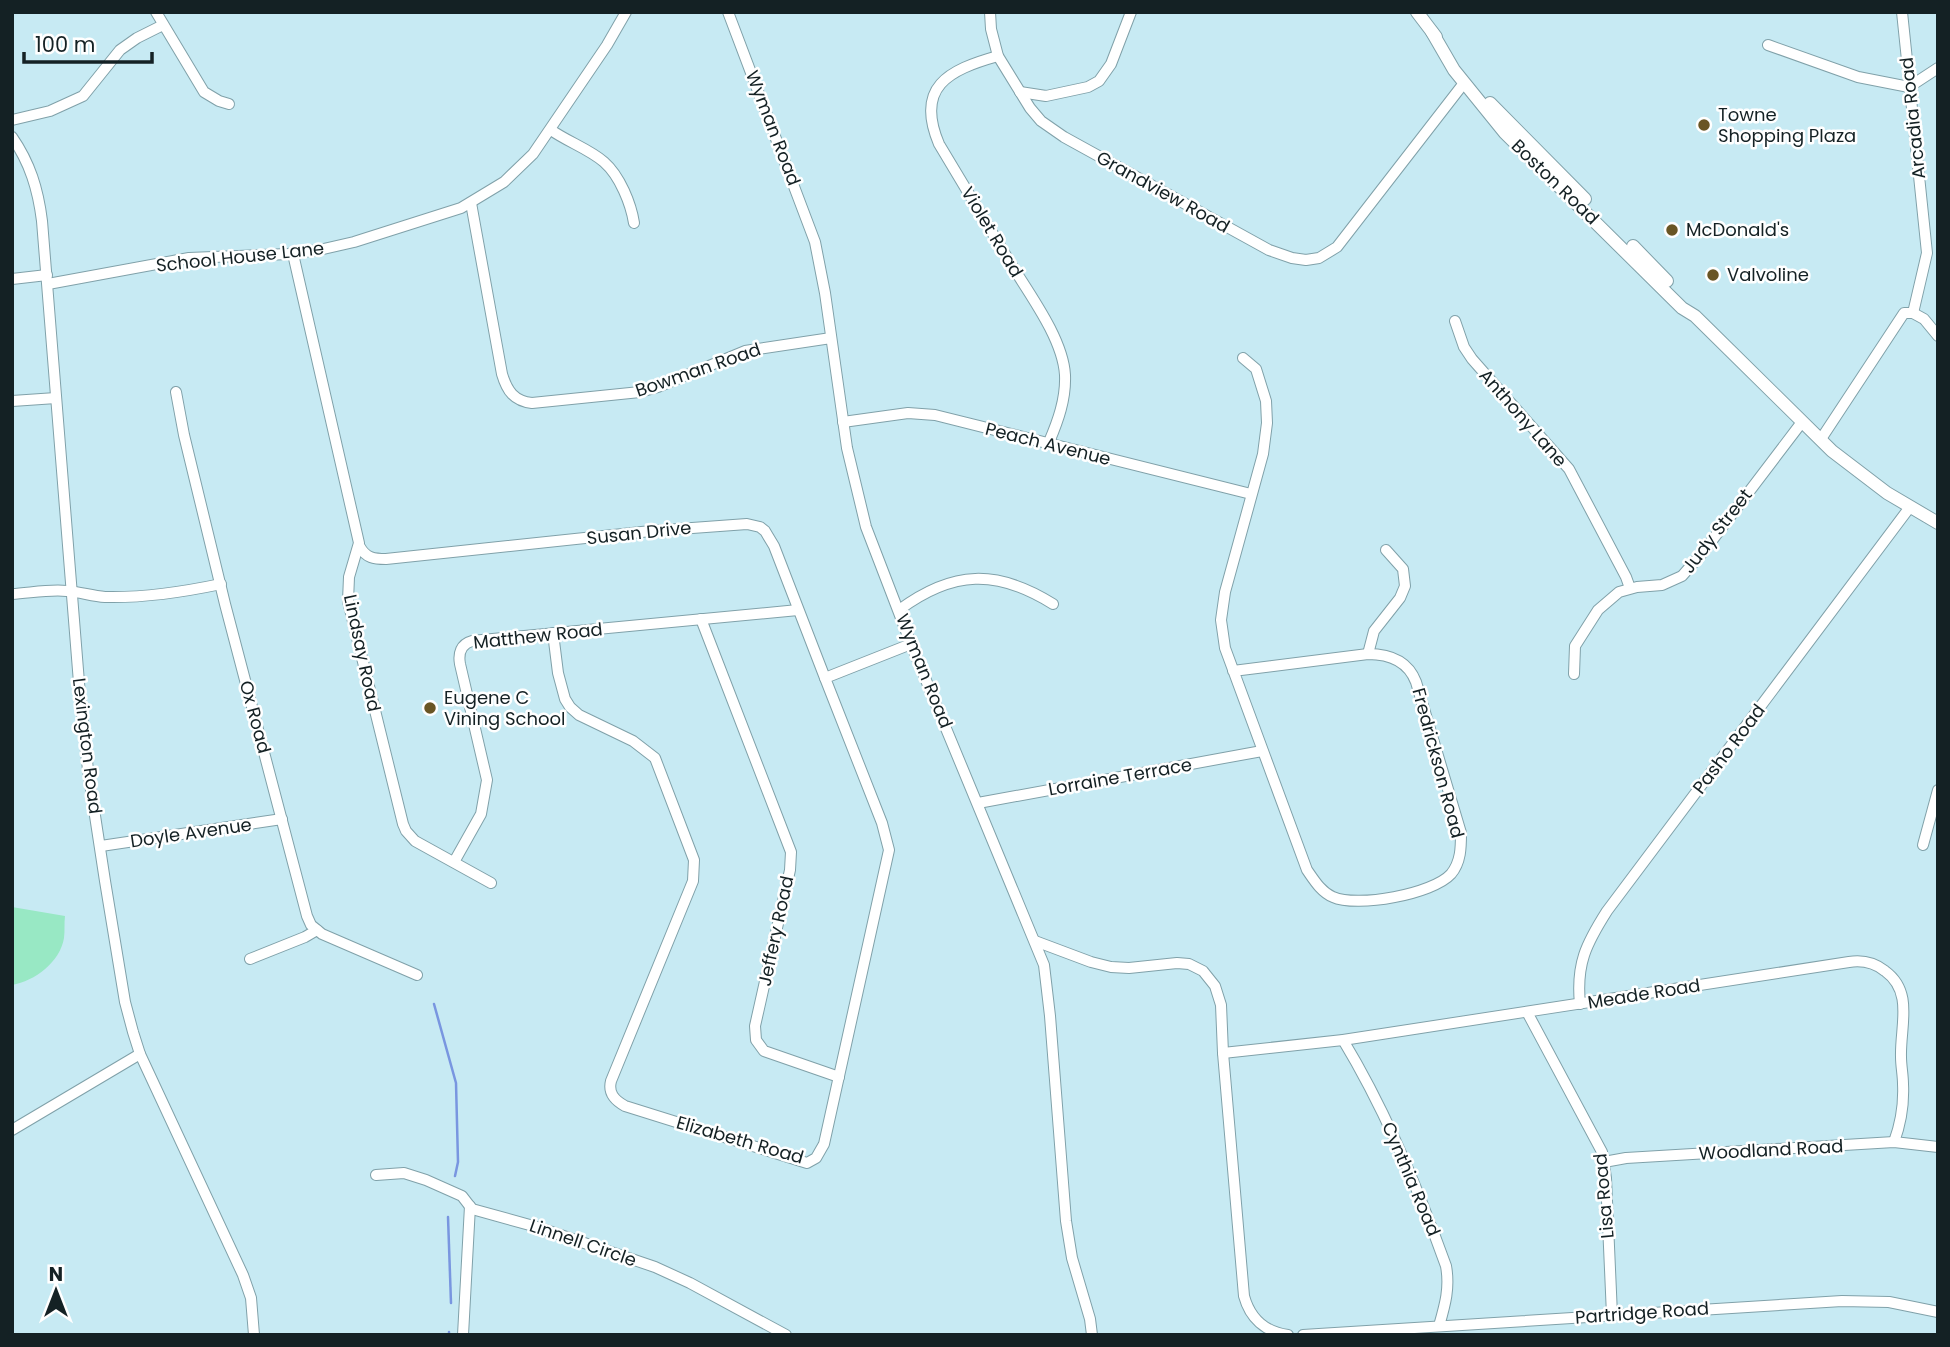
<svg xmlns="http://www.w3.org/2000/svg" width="1950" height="1347" viewBox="0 0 1950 1347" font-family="Poppins,sans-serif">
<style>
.green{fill:#98e8c4}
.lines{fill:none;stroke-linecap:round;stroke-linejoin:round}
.stream{stroke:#7996e0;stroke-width:2.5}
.minor-casing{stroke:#80a1a9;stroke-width:12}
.major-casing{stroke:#80a1a9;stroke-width:14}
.minor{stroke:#fff;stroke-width:10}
.major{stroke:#fff;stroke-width:12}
.poi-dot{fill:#695524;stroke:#fff;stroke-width:2.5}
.labels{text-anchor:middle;stroke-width:5;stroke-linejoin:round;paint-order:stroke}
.poi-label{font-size:18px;fill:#142124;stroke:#fff;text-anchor:start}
.street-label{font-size:18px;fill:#142124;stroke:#fff}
</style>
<rect width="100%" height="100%" fill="#c7eaf3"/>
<path class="green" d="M12 907 65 916C64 923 65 931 64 938 60 962 35 981 12 985Z"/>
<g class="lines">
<g class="stream">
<polyline points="434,1004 456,1083 458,1162 455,1176"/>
<polyline points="448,1217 451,1303"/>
<polyline points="449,1335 449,1332"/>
</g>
<defs>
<g id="minor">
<polyline points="156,12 204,92 219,101 229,104"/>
<polyline points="728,12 815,242 825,293 847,448 866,527 911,644 1044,965 1050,1016 1066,1221 1072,1258 1090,1319 1092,1335"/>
<polyline points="990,12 991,29 998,56 1030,108 1041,121 1064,137 1269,250 1292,258 1306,260 1319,258 1337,247 1464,83"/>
<polyline points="1768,45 1858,77 1909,87 1938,68"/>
<path d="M998 56C948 70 915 87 939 144 963 184 987 224 1011 264 1030 295 1063 339 1065 375 1066 399 1058 421 1049 442"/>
<polyline points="1020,92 1046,96 1088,87 1099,81 1111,64 1131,12"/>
<polyline points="12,120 50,111 83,96 120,50 137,38 163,25"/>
<path d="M551 130C568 142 589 149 604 162 620 176 631 204 634 223"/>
<path d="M12 137C30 163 38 189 42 221L80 695 88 770 105 881 125 1002 133 1032 140 1054 243 1275 251 1298 254 1335"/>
<path d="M471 203 502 374C507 391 514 401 532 403L640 392 658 387 745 351 831 338"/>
<polyline points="293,254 359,543 349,577 348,601 403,824 406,831 415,841 491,883"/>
<polyline points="12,279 47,275"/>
<polyline points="48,284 189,258 288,254 319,250 354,242 461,208 504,182 533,154 607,45 626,12"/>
<polyline points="1913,313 1924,319 1938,336"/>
<polyline points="1455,321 1464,347 1472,359 1569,469 1626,577 1630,588"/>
<polyline points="176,392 184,435 225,604 307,916 311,925 322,934 417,975"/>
<polyline points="12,401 56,398"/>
<polyline points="843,422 908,413 935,415 1251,494"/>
<polyline points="1821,439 1904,313 1913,313 1927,253 1902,12"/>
<path d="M360 547C366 558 374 559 386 559L651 531 747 524 760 527 765 531 774 546 825 678"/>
<path d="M12 594C30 593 50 589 67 591 80 592 92 596 105 597 144 598 183 592 221 584"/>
<path d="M899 610C953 570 997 569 1053 604"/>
<polyline points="701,619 791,852 790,870 755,1026 756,1040 764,1051 839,1077"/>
<path d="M553 633 558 673 565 699 570 707 579 715 633 741 655 758 694 860 693 881 611 1081C608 1093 614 1100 625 1106L807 1163 816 1158 824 1144 889 850 882 823 825 678 911 644"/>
<polyline points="1368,654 1374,631 1400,598 1405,586 1403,569 1386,550"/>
<path d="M1233 671 1368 654C1389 654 1408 661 1416 682L1461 833C1461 847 1461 862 1451 874 1433 894 1357 908 1333 897 1321 892 1314 880 1307 870L1225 648 1221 620 1225 592 1263 454 1267 423 1266 401 1256 369 1243 358"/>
<polyline points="1574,674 1575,646 1598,610 1619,592 1637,587 1662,585 1682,576 1704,551 1802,422"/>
<polyline points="978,803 1262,751"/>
<polyline points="1923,845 1938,790"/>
<polyline points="101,846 282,819"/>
<path d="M454 862 481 814 487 780 460 664C458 653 461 644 472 641L798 610"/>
<path d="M1035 941 1091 962 1111 967 1129 968 1177 963 1189 964 1203 971 1215 986 1221 1005 1223 1053 1244 1296C1250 1318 1265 1332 1288 1335"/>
<polyline points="250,959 305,937 317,930"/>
<path d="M1580 1004C1576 964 1586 944 1607 911L1910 507"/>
<polyline points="1527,1012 1602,1152 1606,1178 1612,1315"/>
<path d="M1343 1040C1386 1111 1418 1188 1446 1266 1450 1288 1445 1305 1439 1326"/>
<path d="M1223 1053 1343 1040 1849 962C1862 960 1875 963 1885 971 1914 992 1900 1026 1901 1057 1901 1066 1903 1075 1903 1084 1904 1104 1901 1123 1894 1142"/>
<polyline points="12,1130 140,1054"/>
<polyline points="1604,1162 1626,1158 1894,1142 1938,1147"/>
<polyline points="376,1175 404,1173 426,1180 462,1196 472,1209 537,1227 655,1267 690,1283 786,1335"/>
<polyline points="463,1335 470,1206"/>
<polyline points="1303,1335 1842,1301 1889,1302 1938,1312"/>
</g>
<g id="major">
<polyline points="1417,12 1436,37"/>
<polyline points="1432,32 1454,70 1505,133 1682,308 1695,316 1832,451 1887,493 1938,523"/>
<polyline points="1490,103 1585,199"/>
<polyline points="1633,246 1667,281"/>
</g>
</defs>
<use href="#minor" class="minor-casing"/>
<use href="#major" class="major-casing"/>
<use href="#minor" class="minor"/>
<use href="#major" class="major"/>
</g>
<g class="poi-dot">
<circle cx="1704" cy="125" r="7"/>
<circle cx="1672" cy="230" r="7"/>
<circle cx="1713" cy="275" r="7"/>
<circle cx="430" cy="708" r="7"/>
</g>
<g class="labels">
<g class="poi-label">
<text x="1718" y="121">Towne<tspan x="1718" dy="21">Shopping Plaza</tspan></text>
<text x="1686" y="236">McDonald's</text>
<text x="1727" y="281">Valvoline</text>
<text x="444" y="704">Eugene C<tspan x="444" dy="21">Vining School</tspan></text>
</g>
<g class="street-label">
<text transform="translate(1913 118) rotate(-96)" y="6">Arcadia Road</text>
<text transform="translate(773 128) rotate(69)" y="6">Wyman Road</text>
<text transform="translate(1555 182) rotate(44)" y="6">Boston Road</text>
<text transform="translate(1163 192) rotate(29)" y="6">Grandview Road</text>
<text transform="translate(992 232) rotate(59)" y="6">Violet Road</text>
<text transform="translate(240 257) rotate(-6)" y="6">School House Lane</text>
<text transform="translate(698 370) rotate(-19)" y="6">Bowman Road</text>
<text transform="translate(1523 418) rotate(49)" y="6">Anthony Lane</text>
<text transform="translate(1048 444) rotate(14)" y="6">Peach Avenue</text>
<text transform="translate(1717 531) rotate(-52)" y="6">Judy Street</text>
<text transform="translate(639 533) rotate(-6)" y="6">Susan Drive</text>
<text transform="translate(538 636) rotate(-6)" y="6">Matthew Road</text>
<text transform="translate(362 653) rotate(78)" y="6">Lindsay Road</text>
<text transform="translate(924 671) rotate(68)" y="6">Wyman Road</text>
<text transform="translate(255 717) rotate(75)" y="6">Ox Road</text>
<text transform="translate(87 746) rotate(83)" y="6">Lexington Road</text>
<text transform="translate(1729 749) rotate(-53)" y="6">Pasho Road</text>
<text transform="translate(1438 763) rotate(75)" y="6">Fredrickson Road</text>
<text transform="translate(1120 777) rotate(-10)" y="6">Lorraine Terrace</text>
<text transform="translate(191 833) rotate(-8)" y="6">Doyle Avenue</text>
<text transform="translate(776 931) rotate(-78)" y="6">Jeffery Road</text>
<text transform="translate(1644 994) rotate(-9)" y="6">Meade Road</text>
<text transform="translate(740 1140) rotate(16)" y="6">Elizabeth Road</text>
<text transform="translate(1771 1150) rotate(-3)" y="6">Woodland Road</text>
<text transform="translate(1411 1179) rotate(67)" y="6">Cynthia Road</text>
<text transform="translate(1604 1196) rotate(-95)" y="6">Lisa Road</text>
<text transform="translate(583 1243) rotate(19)" y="6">Linnell Circle</text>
<text transform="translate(1642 1313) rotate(-4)" y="6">Partridge Road</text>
</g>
</g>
<rect width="1950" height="1347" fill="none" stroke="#142124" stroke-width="28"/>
<g transform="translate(56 1291)" stroke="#ffffff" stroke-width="5" paint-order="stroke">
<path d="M0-5L12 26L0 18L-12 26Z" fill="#142124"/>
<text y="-10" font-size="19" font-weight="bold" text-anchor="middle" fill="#142124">N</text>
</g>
<path d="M24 52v10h128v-10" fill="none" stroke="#142124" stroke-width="3.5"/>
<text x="35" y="52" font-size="21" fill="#142124" stroke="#ffffff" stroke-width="5" paint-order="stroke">100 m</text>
</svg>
